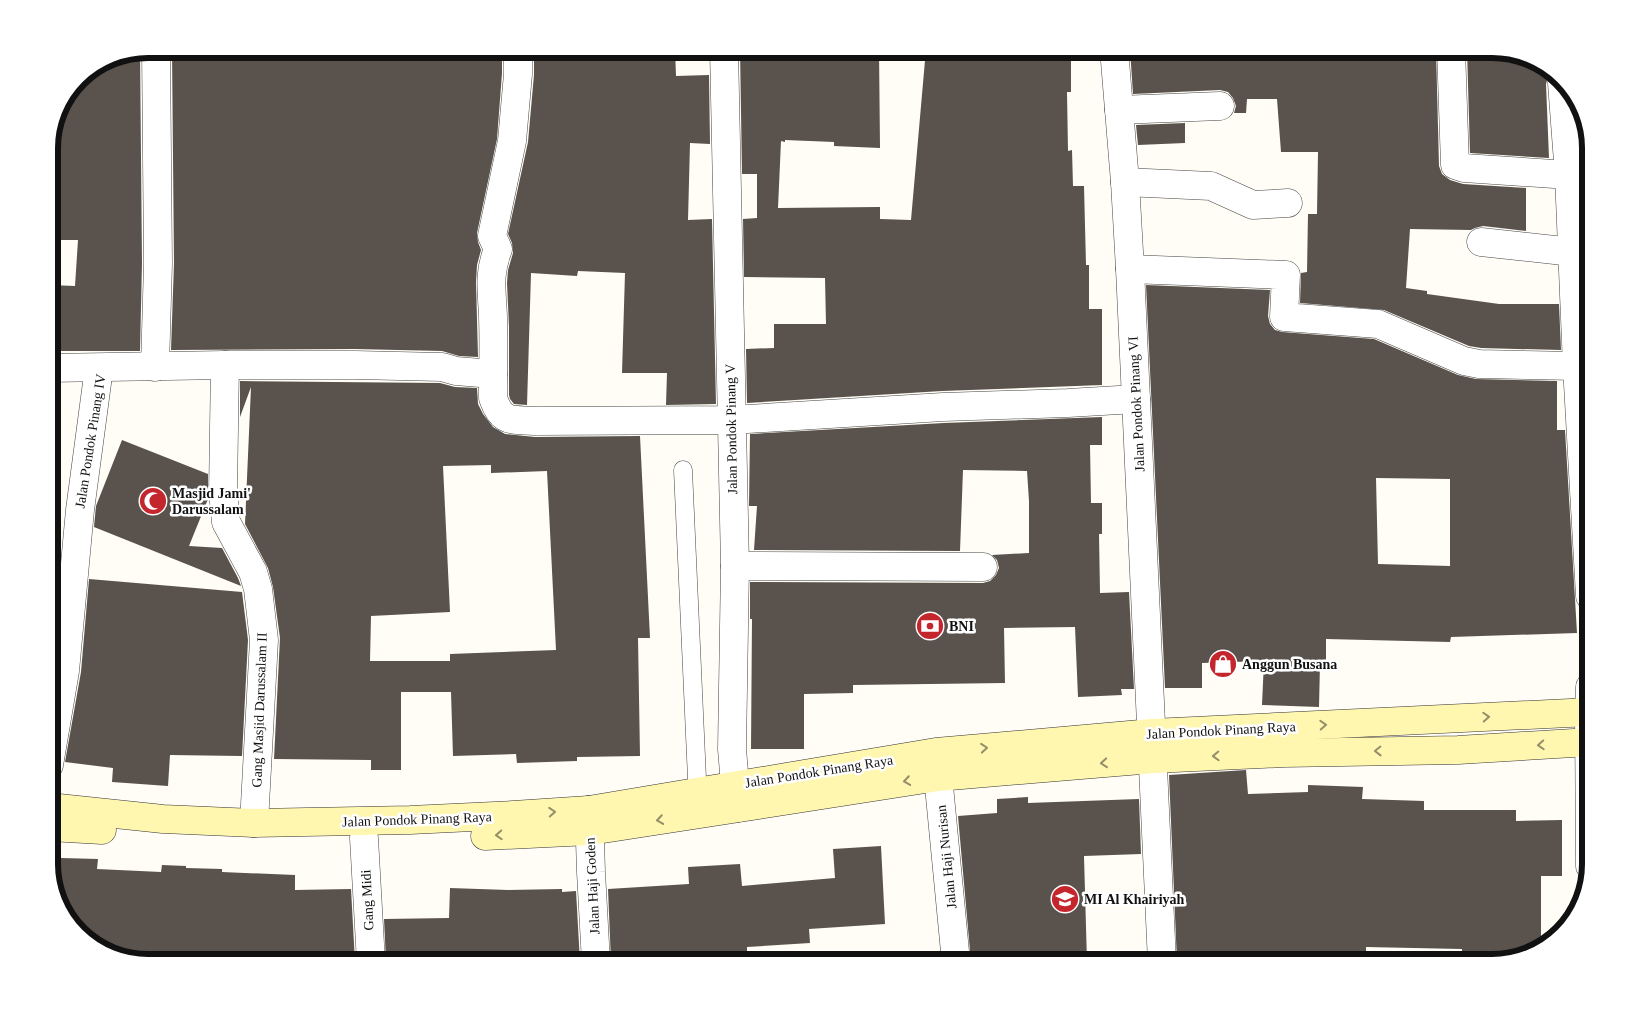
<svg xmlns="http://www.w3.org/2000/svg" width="1639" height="1011" viewBox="0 0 1639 1011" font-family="Georgia,serif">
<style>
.building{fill:#5a524d;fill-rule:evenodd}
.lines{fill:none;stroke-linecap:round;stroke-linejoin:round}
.service-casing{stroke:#444;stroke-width:19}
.minor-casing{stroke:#444;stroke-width:29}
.secondary-casing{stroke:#333;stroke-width:29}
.service{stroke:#fff;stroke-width:18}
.minor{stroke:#fff;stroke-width:28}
.secondary{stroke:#fff6b0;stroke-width:28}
.oneway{stroke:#948f68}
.labels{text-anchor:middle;stroke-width:5;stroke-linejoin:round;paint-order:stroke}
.street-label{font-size:14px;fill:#111;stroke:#fff}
.poi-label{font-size:14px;font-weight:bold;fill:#111;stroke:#fff;text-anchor:start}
.rim{fill:none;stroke:#111;stroke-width:6}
</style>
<rect width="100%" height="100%" fill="#fffdf5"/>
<g class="building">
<polygon points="172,49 502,49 502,73 497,139 477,233 478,242 481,250 477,265 476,282 478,357 459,356 442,351 355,349 171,350 174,263"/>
<polygon points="534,49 675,49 676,76 709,75 710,144 690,143 688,220 712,219 716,404 666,405 667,373 622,373 625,273 578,271 577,276 531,273 527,405 514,404 510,399 509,395 509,327 507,283 508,270 513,253 512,243 508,234 528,142 534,75"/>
<polygon points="740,49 879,49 880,148 834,146 834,142 785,140 785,142 781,141 778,208 880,207 880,219 911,220 926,49 1032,49 1025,60 1071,60 1071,92 1067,92 1068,151 1072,150 1073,186 1084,186 1086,265 1089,265 1089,309 1102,309 1102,385 942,391 747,403 746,349 774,348 774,324 826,324 825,278 744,277 743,219 757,218 757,174 742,174"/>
<polygon points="1130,49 1164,49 1165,59 1241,55 1240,49 1436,49 1439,166 1442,174 1450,180 1463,184 1526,188 1526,231 1483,226 1475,228 1471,230 1410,229 1406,288 1427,291 1427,294 1499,304 1559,304 1561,350 1481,348 1469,346 1384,310 1300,303 1301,273 1307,272 1308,214 1317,214 1318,152 1281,152 1277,99 1247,99 1246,113 1234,113 1236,106 1233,98 1228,92 1220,90 1133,94"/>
<polygon points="1467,49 1492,49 1541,62 1551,72 1548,77 1546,84 1549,158 1470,153"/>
<polygon points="140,50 142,263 140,351 49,351 49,285 75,286 78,240 49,240 49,141 56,109 78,77 110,56"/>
<polygon points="1185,123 1185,143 1138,145 1136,125"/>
<path d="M1146 285 1270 290 1268 316 1270 324 1275 330 1282 332 1374 339 1458 375 1476 379 1557 381V430H1565L1577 633 1451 637 1450 642 1326 639V663H1320L1319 707 1262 705 1264 661 1202 663V688H1165ZM1376 478 1450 479V566L1378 564Z"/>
<path d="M240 381 440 383 455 387 477 388 478 404 483 414 493 427 505 434 535 437 640 436 650 638H638L640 756 577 757V761L517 763 516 754 453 756 451 692H401V770H371V760L274 759 280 638 273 587 268 568 245 524 251 387 240 417ZM491 465V473L547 471 556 650 450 654V661H370L371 616 450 612 443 466Z"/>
<polygon points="1102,417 1102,445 1090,445 1091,503 1102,503 1102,534 1099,534 1100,593 1129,592 1134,689 1121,689 1122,695 1078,697 1075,627 1004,628 1005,683 853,685 853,693 804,694 804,749 751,749 752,619 750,619 750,582 983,583 990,581 996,575 999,568 997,560 992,555 1029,553 1029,501 1027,471 963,470 960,551 754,550 757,506 749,506 750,434 944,423"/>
<polygon points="122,440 208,474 208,499 189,546 222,548 238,578 241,586 94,527 96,506"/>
<polygon points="89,579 242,592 248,640 242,756 170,755 168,786 112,782 113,768 65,762 81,672"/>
<polygon points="49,603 55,605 49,672"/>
<polygon points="1246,770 1248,794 1308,792 1308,785 1363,787 1362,799 1424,801 1424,810 1516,810 1516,821 1562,820 1562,876 1541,876 1541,949 1492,962 1462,962 1462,949 1366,947 1366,962 1177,962 1169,775"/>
<polygon points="1028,797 1028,803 1139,799 1141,854 1084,856 1087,962 971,962 958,816 997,813 997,799"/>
<polygon points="881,846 885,924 809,929 810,943 747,947 747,952 656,960 611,962 608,889 689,884 688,867 740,864 742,886 835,878 833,849"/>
<polygon points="61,858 98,859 97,869 161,872 162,865 186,866 186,868 222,869 222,872 295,875 295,890 351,889 355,962 190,962 190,957 187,956 188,955 137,953 136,959 98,949 62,913 53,885 61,885"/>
<polygon points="450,888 508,890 562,889 562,892 576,891 580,962 386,962 384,919 449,918"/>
</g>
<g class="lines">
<defs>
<polyline id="service" points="683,470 698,801"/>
<g id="minor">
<path d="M518 49V74L512 141 492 236 498 249C488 275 492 290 493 317 494 344 493 371 493 398 502 424 511 419 535 421L731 420 943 407 1068 403 1136 399"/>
<polyline points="724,49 735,566 732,749 737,808"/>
<polyline points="1114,49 1125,182 1130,269 1162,962"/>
<polyline points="1451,49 1455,165 1464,168 1569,175"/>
<polyline points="1562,83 1569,175 1577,366 1590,596"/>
<polyline points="1119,110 1220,106"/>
<polyline points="1125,182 1211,186 1253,205 1288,203"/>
<polyline points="1481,242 1573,252"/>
<polyline points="1130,269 1286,275 1284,317 1378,324 1464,361 1479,364 1577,366"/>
<polyline points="225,365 223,492 226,522 253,572 258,589 264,640 254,823"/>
<polyline points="155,367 158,263 156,49"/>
<polyline points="49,368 225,365 355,365 442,367 456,371 493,374"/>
<polyline points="735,566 983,567"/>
<polyline points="936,755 956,962"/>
<polyline points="49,765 65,671 80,510 99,368"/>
<polyline points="589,810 591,872 596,962"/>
<polyline points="364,838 371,962"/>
<polyline points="1590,866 1589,712 1590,687"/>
</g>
<g id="secondary">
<polyline points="49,807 163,819 254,823 410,820 513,815 589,810 936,752 1152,733 1590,712"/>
<polyline points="49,827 102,830"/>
<polyline points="485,836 590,831 938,777 1153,759 1284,753 1458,750 1590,742"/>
</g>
</defs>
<use href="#service" class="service-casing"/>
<use href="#minor" class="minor-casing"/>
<use href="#secondary" class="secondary-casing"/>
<use href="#service" class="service"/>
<use href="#minor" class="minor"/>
<use href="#secondary" class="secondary"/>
</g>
<defs><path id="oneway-chevron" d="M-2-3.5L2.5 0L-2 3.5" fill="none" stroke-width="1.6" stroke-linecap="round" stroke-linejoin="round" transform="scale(1.25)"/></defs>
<g class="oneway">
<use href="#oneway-chevron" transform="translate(1486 717) rotate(-3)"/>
<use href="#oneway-chevron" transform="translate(1323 725) rotate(-3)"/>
<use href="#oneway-chevron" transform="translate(1541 745) rotate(177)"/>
<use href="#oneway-chevron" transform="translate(984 748) rotate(-5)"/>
<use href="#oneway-chevron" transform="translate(1378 751) rotate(179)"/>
<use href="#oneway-chevron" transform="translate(1216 756) rotate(178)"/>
<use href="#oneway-chevron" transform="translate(1104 763) rotate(175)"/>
<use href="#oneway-chevron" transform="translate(907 781) rotate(171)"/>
<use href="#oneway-chevron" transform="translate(552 812) rotate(-4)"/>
<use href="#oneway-chevron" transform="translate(660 820) rotate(171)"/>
<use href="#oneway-chevron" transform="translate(499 835) rotate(177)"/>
</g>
<defs>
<symbol id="mosque-disc" viewBox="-11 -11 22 22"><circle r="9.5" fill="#c4262e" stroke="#fff"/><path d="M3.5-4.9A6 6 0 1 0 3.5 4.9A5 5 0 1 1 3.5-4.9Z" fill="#fff"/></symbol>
<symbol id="bank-disc" viewBox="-11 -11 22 22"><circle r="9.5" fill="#c4262e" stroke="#fff"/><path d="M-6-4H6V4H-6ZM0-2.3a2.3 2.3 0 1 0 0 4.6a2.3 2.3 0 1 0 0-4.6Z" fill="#fff"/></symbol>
<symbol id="shop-disc" viewBox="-11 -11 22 22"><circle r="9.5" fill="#c4262e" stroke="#fff"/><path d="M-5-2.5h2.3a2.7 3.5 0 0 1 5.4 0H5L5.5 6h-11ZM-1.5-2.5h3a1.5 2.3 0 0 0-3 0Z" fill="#fff"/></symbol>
<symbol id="school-disc" viewBox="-11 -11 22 22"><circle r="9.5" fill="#c4262e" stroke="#fff"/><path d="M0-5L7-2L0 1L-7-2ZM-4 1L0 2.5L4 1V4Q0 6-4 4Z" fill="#fff"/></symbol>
</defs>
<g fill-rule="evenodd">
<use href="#mosque-disc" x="137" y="485" width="32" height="32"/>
<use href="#bank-disc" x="914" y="610" width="32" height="32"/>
<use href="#shop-disc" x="1207" y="648" width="32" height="32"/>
<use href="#school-disc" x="1049" y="883" width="32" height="32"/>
</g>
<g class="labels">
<g class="street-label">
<text transform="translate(1136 404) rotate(-93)" y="5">Jalan Pondok Pinang VI</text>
<text transform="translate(731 429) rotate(-91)" y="5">Jalan Pondok Pinang V</text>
<text transform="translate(90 441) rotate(-81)" y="5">Jalan Pondok Pinang IV</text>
<text transform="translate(259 710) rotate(-88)" y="5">Gang Masjid Darussalam II</text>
<text transform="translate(1221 730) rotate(-3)" y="5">Jalan Pondok Pinang Raya</text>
<text transform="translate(819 771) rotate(-9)" y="5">Jalan Pondok Pinang Raya</text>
<text transform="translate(417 819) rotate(-2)" y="5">Jalan Pondok Pinang Raya</text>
<text transform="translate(946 857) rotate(-96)" y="5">Jalan Haji Nurisan</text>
<text transform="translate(592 886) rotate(-93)" y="5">Jalan Haji Goden</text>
<text transform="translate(367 900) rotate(-93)" y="5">Gang Midi</text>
</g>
<g class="poi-label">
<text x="172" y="498">Masjid Jami'<tspan x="172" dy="16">Darussalam</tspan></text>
<text x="949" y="631">BNI</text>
<text x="1242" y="669">Anggun Busana</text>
<text x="1084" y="904">MI Al Khairiyah</text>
</g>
</g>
<path d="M0 0H1639V1011H0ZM148 58H1492A90 90 0 0 1 1582 148V864A90 90 0 0 1 1492 954H148A90 90 0 0 1 58 864V148A90 90 0 0 1 148 58Z" fill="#fff" fill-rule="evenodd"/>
<path class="rim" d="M148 58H1492A90 90 0 0 1 1582 148V864A90 90 0 0 1 1492 954H148A90 90 0 0 1 58 864V148A90 90 0 0 1 148 58Z"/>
</svg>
